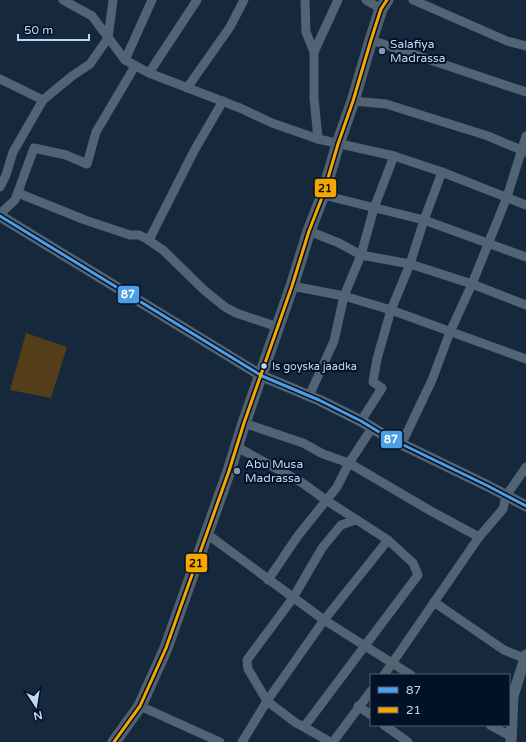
<svg xmlns="http://www.w3.org/2000/svg" width="526" height="742" viewBox="0 0 526 742" font-family="'Varela Round',sans-serif">
<style>
.grass{fill:#543d19}
.lines{fill:none;stroke-linecap:round;stroke-linejoin:round}
.minor{stroke:#526374;stroke-width:9}
.tertiary{stroke:#526374;stroke-width:11}
.secondary{stroke:#525f6f;stroke-width:13}
.bus-1-casing{stroke:#021125;stroke-width:6}
.bus-2-casing{stroke:#021125;stroke-width:6}
.bus-1{stroke:#4d9ee5;stroke-width:3}
.bus-2{stroke:#f7a600;stroke-width:3}
.poi-dot{fill:#849ab3;stroke:#021125;stroke-width:1.5}
.bus-dot{fill:#bfd7f3;stroke:#021125;stroke-width:1.5}
.labels{text-anchor:middle;stroke-width:4;stroke-linejoin:round;paint-order:stroke}
.bus-label{font-size:11px;fill:#bfd7f3;stroke:#021125;text-anchor:start}
.poi-label{font-size:12px;fill:#bfd7f3;stroke:#021125;text-anchor:start}
.line-badge{stroke:#021125;stroke-width:1.5}
.badge-label{font-size:11px;text-anchor:middle;font-weight:bold;fill:#fff}
.pale-badge-label{font-size:11px;text-anchor:middle;font-weight:bold;fill:#111}
</style>
<rect width="100%" height="100%" fill="#16293c"/>
<polygon class="grass" points="26,333 67,347 51,398 10,390"/>
<g class="lines">
<g class="minor">
<polyline points="63,0 92,16 125,60 149,73 240,108 272,123 318,139 394,156 442,172 526,205"/>
<polyline points="305,0 306,32 314,52 314,98 318,139"/>
<polyline points="366,0 381,9"/>
<polyline points="413,0 507,41 526,46"/>
<polyline points="371,40 526,92"/>
<polyline points="314,52 338,0"/>
<polyline points="125,60 152,0"/>
<polyline points="149,73 197,0"/>
<polyline points="0,79 43,100"/>
<polyline points="187,88 230,27 244,0"/>
<polyline points="353,101 386,104 488,136 526,152"/>
<polyline points="0,187 6,175 13,152 43,100 72,76 90,64 108,38 113,0"/>
<polyline points="18,193 85,220 130,235 139,235 145,238 163,250 204,290 225,307 236,313 278,327"/>
<polyline points="323,195 424,220 526,257"/>
<polyline points="0,214 15,200 34,148 66,155 87,164 96,132 135,66"/>
<polyline points="309,231 339,243 361,255 410,264 472,284 526,305"/>
<polyline points="149,240 194,151 223,101"/>
<polyline points="292,286 344,296 391,310 526,359"/>
<polyline points="309,396 334,341 344,296 361,255 374,208 394,156"/>
<polyline points="361,421 382,388 373,382 377,359 391,310 410,264 424,220 442,172"/>
<polyline points="244,423 303,443 323,454 349,463 429,510 479,537"/>
<polyline points="402,443 432,380 450,332 472,284 507,197 526,136"/>
<polyline points="237,447 301,482 326,500 388,540 413,563 418,575 304,727"/>
<polyline points="207,534 324,620 411,675"/>
<polyline points="268,580 297,537 337,487 349,463 372,428"/>
<polyline points="434,602 504,650 524,658"/>
<polyline points="384,675 479,537 503,509 506,496 526,467"/>
<polyline points="140,706 220,742"/>
<polyline points="358,706 371,715"/>
<polyline points="384,725 408,742"/>
<polyline points="490,725 512,737"/>
<polyline points="242,742 267,701 324,620 388,540"/>
<polyline points="330,742 304,727 296,723 267,701 248,669 247,660 293,598 322,548 341,525 356,520"/>
<polyline points="333,742 371,691"/>
</g>
<g class="tertiary">
<polyline points="0,216 262,376 319,400 361,421 389,438 488,486 526,506"/>
<polyline points="511,742 513,696 526,655"/>
</g>
<polyline class="secondary" points="114,742 140,706 166,648 229,471 244,423 292,286 309,231 323,195 338,144 353,101 371,40 381,9 387,0"/>
<defs>
<polyline id="bus-1" points="0,216 262,376 319,400 361,421 389,438 488,486 526,506"/>
<polyline id="bus-2" points="114,742 140,706 166,648 229,471 244,423 292,286 309,231 323,195 338,144 353,101 371,40 381,9 387,0"/>
</defs>
<use href="#bus-1" class="bus-1-casing"/>
<use href="#bus-2" class="bus-2-casing"/>
<use href="#bus-1" class="bus-1"/>
<use href="#bus-2" class="bus-2"/>
</g>
<g class="poi-dot">
<circle cx="382" cy="51" r="4"/>
<circle cx="237" cy="471" r="4"/>
</g>
<circle class="bus-dot" cx="264" cy="366" r="3.5"/>
<g class="labels">
<g class="bus-label">
<text x="272" y="370">Is goyska jaadka</text>
</g>
<g class="poi-label">
<text x="390" y="48">Salafiya<tspan x="390" dy="14">Madrassa</tspan></text>
<text x="245" y="468">Abu Musa<tspan x="245" dy="14">Madrassa</tspan></text>
</g>
</g>
<g class="line-badge">
<rect x="314" y="178" width="23" height="20" rx="4" fill="#f7a600"/>
<rect x="117" y="285" width="23" height="19" rx="4" fill="#4d9ee5"/>
<rect x="380" y="430" width="23" height="19" rx="4" fill="#4d9ee5"/>
<rect x="185" y="553" width="23" height="20" rx="4" fill="#f7a600"/>
</g>
<g class="badge-label">
<text x="128" y="298">87</text>
<text x="391" y="443">87</text>
</g>
<g class="pale-badge-label">
<text x="325" y="192">21</text>
<text x="196" y="567">21</text>
</g>
<rect x="370" y="674" width="140" height="52" fill="#021125" stroke="#4e6077"/>
<rect x="378" y="687" width="20" height="6" fill="#4d9ee5" stroke="#4e6077"/>
<text x="406" y="694" font-size="12" fill="#bfd7f3">87</text>
<rect x="378" y="707" width="20" height="6" fill="#f7a600" stroke="#4e6077"/>
<text x="406" y="714" font-size="12" fill="#bfd7f3">21</text>
<g transform="translate(36 706) rotate(168)" stroke="#021125" stroke-width="3" paint-order="stroke">
<path d="M0-3L7 15L0 10L-7 15Z" fill="#bfd7f3"/>
<text y="-6" font-size="11" font-weight="bold" text-anchor="middle" fill="#bfd7f3">N</text>
</g>
<path d="M18 34v6h71v-6" fill="none" stroke="#bfd7f3" stroke-width="2"/>
<text x="24" y="34" font-size="12" fill="#bfd7f3" stroke="#021125" stroke-width="3" paint-order="stroke">50 m</text>
</svg>
